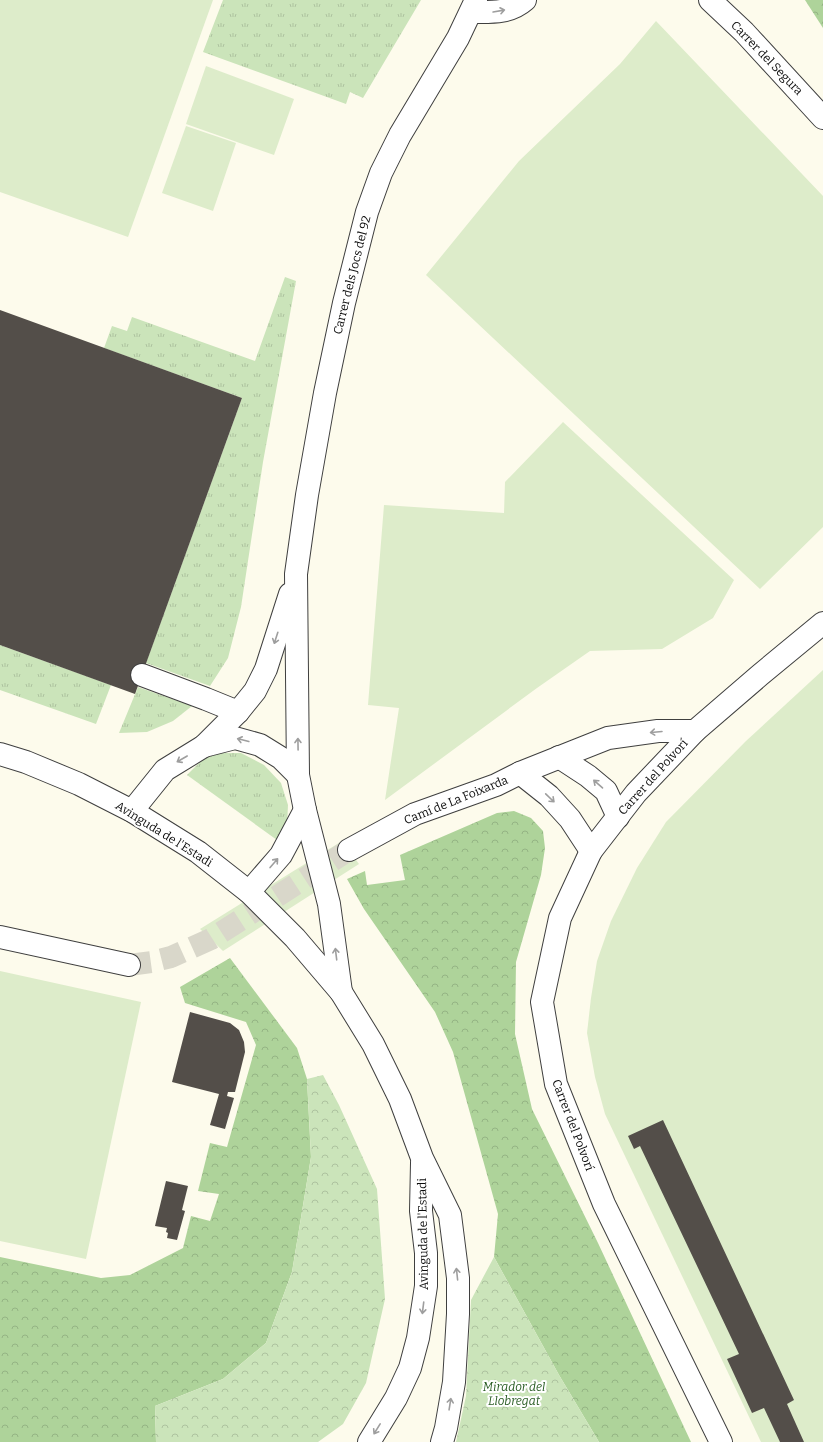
<svg xmlns="http://www.w3.org/2000/svg" width="823" height="1442" viewBox="0 0 823 1442" font-family="Bitter,serif">
<style>
.grass{fill:url(#grass-tufts)}
.forest{fill:url(#forest-crowns)}
.park{fill:url(#park-crowns)}
.pitch{fill:#ddecca}
.building{fill:#534e49}
.lines{fill:none;stroke-linecap:round;stroke-linejoin:round}
.minor-tunnel{stroke:#d9d7ca;stroke-width:22;stroke-dasharray:22 11;stroke-linecap:butt}
.minor-casing{stroke:#3f3f3f;stroke-width:24}
.minor{stroke:#fff;stroke-width:22}
.oneway{stroke:#9e9e9e}
.labels{text-anchor:middle;stroke-width:4;stroke-linejoin:round;paint-order:stroke}
.street-label{font-size:12px;fill:#0c0c0c;stroke:#fff}
.park-label{font-size:12px;font-style:italic;fill:#295c23;stroke:#fff}
</style>
<defs>
<pattern id="grass-tufts" width="24" height="20" patternUnits="userSpaceOnUse"><rect width="24" height="20" fill="#cbe4ba"/><path d="M3 7l-1-3M5 7V3M7 7l1-3M15 17l-1-3M17 17v-4M19 17l1-3" fill="none" stroke="#adc29f"/></pattern>
<pattern id="forest-crowns" width="20" height="18" patternUnits="userSpaceOnUse"><rect width="20" height="18" fill="#aed39a"/><path d="M2 6a3 3 0 1 1 6 0M12 15a3 3 0 1 1 6 0" fill="none" stroke="#94b484"/></pattern>
<pattern id="park-crowns" width="20" height="18" patternUnits="userSpaceOnUse"><rect width="20" height="18" fill="#cbe4ba"/><path d="M2 6a3 3 0 1 1 6 0M12 15a3 3 0 1 1 6 0" fill="none" stroke="#adc29f"/></pattern>
</defs>
<rect width="100%" height="100%" fill="#fdfbec"/>
<g class="grass">
<polygon points="223,0 421,0 363,98 350,92 346,104 203,52"/>
<polygon points="285,277 296,281 263,462 241,607 228,658 210,686 146,663 242,398 104,348 112,326 127,331 132,317 255,361"/>
<polygon points="0,645 111,685 96,724 0,690"/>
<polygon points="138,687 192,706 173,721 147,732 119,733"/>
<polygon points="220,753 241,753 264,765 281,783 288,805 287,825 277,840 187,775 203,759"/>
</g>
<g class="forest">
<polygon points="805,0 823,0 823,28"/>
<polygon points="514,811 531,818 543,831 545,848 541,875 516,962 515,1034 532,1109 598,1243 691,1442 599,1442 559,1375 494,1257 498,1214 453,1052 435,1012 364,909 347,879 365,871 367,885 405,880 400,855 497,813"/>
<polygon points="230,958 297,1048 307,1079 311,1157 292,1272 266,1343 223,1379 155,1406 156,1442 0,1442 0,1257 101,1278 130,1275 183,1248 191,1216 210,1221 219,1194 198,1191 210,1143 227,1147 256,1045 246,1022 185,1003 180,987"/>
</g>
<g class="park">
<polygon points="323,1075 339,1105 377,1189 385,1299 366,1383 343,1424 318,1442 156,1442 155,1406 223,1379 266,1343 292,1272 311,1157 307,1079"/>
<polygon points="494,1257 559,1375 599,1442 456,1442 466,1396 471,1300"/>
</g>
<g class="pitch">
<polygon points="0,0 213,0 128,237 0,192"/>
<polygon points="656,21 823,196 823,527 760,589 426,275 519,161 620,64"/>
<polygon points="206,66 294,99 274,155 186,124"/>
<polygon points="186,126 236,143 213,211 162,193"/>
<polygon points="563,422 734,580 713,618 662,649 590,651 537,688 385,800 399,708 368,705 384,505 504,513 505,482"/>
<polygon points="823,670 823,1442 761,1442 605,1114 595,1077 587,1033 591,998 597,961 611,921 637,868 666,822 746,741"/>
<polygon points="342,841 359,864 223,951 200,929"/>
<polygon points="0,971 141,1002 86,1259 0,1241"/>
</g>
<g class="building">
<polygon points="0,310 242,398 135,694 0,645"/>
<polygon points="190,1012 230,1023 239,1030 244,1042 245,1052 235,1092 228,1092 227,1096 234,1098 225,1129 210,1125 219,1094 172,1082"/>
<polygon points="663,1120 794,1400 787,1404 804,1442 780,1442 764,1408 752,1413 727,1359 739,1354 640,1146 634,1149 628,1136"/>
<polygon points="166,1181 188,1186 182,1210 185,1211 177,1240 167,1238 168,1233 166,1232 167,1228 155,1226"/>
</g>
<g class="lines">
<polyline class="minor-tunnel" points="129,965 151,962 171,957 211,939 349,850"/>
<defs>
<g id="minor">
<polyline points="710,0 744,32 823,118"/>
<path d="M471 12C490 12 509 14 525 0"/>
<polyline points="142,675 206,699 238,712"/>
<polyline points="204,746 235,738 260,745 281,758 298,775"/>
<polyline points="0,754 26,762 79,784 132,811 198,852 249,892 295,938 341,992 373,1044 400,1099 422,1158 450,1215 458,1278 458,1314 454,1382 446,1428 442,1442"/>
<polyline points="559,757 588,776 606,791 618,817"/>
<polyline points="520,773 549,796 570,819 591,851"/>
<polyline points="132,811 165,770 204,746 238,712 255,691 266,669 290,594"/>
<polyline points="349,850 415,814 496,785 520,773 608,738 658,731 695,731"/>
<polyline points="249,892 281,855 305,810"/>
<polyline points="0,937 129,965"/>
<polyline points="341,992 329,904 305,810 298,775 296,574 307,495 325,393 344,303 367,212 381,173 400,135 458,38 476,0"/>
<polyline points="369,1442 396,1398 410,1368 418,1338 426,1286 426,1253 421,1211 422,1163"/>
<polyline points="721,1442 604,1204 556,1084 542,1002 560,918 591,851 636,793 695,731 760,675 823,623"/>
</g>
</defs>
<use href="#minor" class="minor-casing"/>
<use href="#minor" class="minor"/>
</g>
<defs><path id="oneway-shaft" d="M-6 0H5M1.5-3L5.5 0L1.5 3" fill="none" stroke-width="1.6" stroke-linecap="round" stroke-linejoin="round"/></defs>
<g class="oneway">
<use href="#oneway-shaft" transform="translate(499 11) rotate(-10)"/>
<use href="#oneway-shaft" transform="translate(276 638) rotate(108)"/>
<use href="#oneway-shaft" transform="translate(656 732) rotate(175)"/>
<use href="#oneway-shaft" transform="translate(243 740) rotate(-166)"/>
<use href="#oneway-shaft" transform="translate(298 744) rotate(-91)"/>
<use href="#oneway-shaft" transform="translate(182 759) rotate(150)"/>
<use href="#oneway-shaft" transform="translate(598 784) rotate(-139)"/>
<use href="#oneway-shaft" transform="translate(550 798) rotate(44)"/>
<use href="#oneway-shaft" transform="translate(274 863) rotate(-49)"/>
<use href="#oneway-shaft" transform="translate(336 954) rotate(-97)"/>
<use href="#oneway-shaft" transform="translate(457 1274) rotate(-96)"/>
<use href="#oneway-shaft" transform="translate(423 1308) rotate(97)"/>
<use href="#oneway-shaft" transform="translate(450 1404) rotate(-81)"/>
<use href="#oneway-shaft" transform="translate(377 1429) rotate(122)"/>
</g>
<g class="labels">
<g class="street-label">
<text transform="translate(767 58) rotate(46)" y="4">Carrer del Segura</text>
<text transform="translate(352 275) rotate(-76)" y="4">Carrer dels Jocs del 92</text>
<text transform="translate(653 777) rotate(-48)" y="4">Carrer del Polvorí</text>
<text transform="translate(456 800) rotate(-22)" y="4">Camí de La Foixarda</text>
<text transform="translate(164 834) rotate(32)" y="4">Avinguda de l'Estadi</text>
<text transform="translate(573 1125) rotate(69)" y="4">Carrer del Polvorí</text>
<text transform="translate(423 1234) rotate(-91)" y="4">Avinguda de l'Estadi</text>
</g>
<g class="park-label">
<text x="514" y="1391">Mirador del<tspan x="514" dy="14">Llobregat</tspan></text>
</g>
</g>
</svg>
